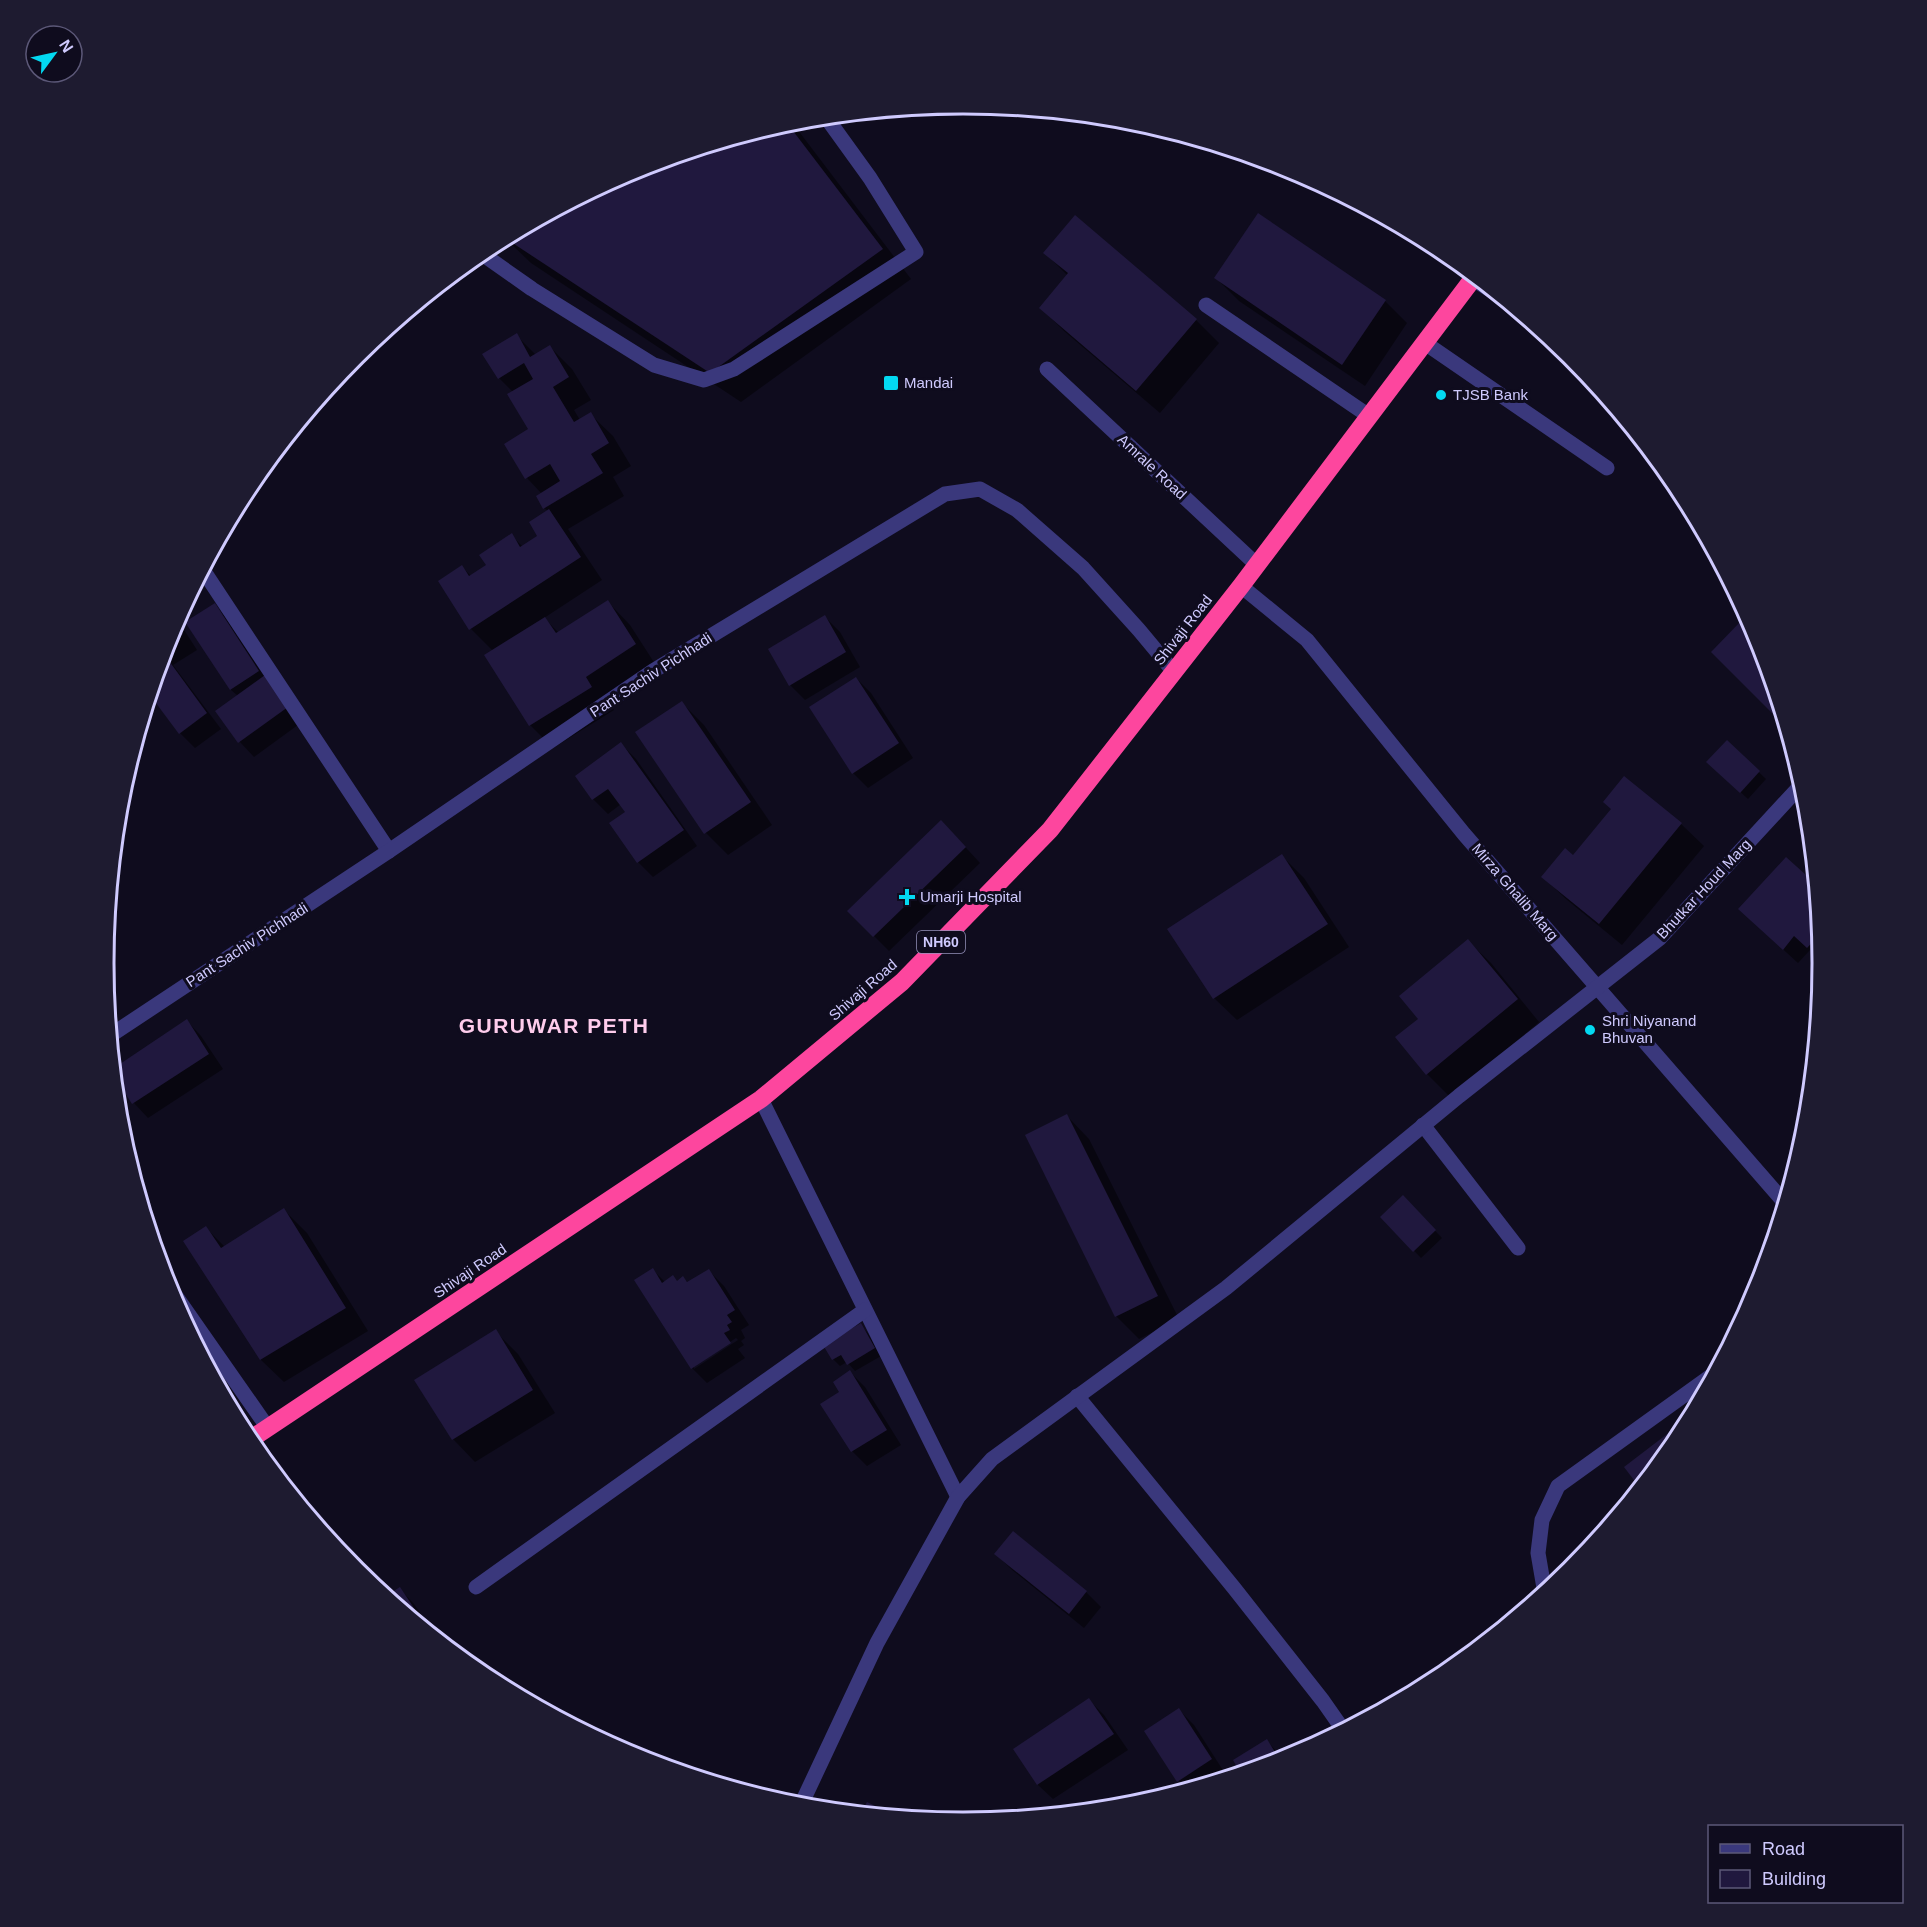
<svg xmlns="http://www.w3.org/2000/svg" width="1927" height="1927" viewBox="0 0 1927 1927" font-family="Helvetica,sans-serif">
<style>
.shadow{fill:#0007;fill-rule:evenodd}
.building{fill:#20183e}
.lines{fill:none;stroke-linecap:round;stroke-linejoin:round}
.minor{stroke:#3a387c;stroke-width:15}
.highway{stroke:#fd469e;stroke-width:18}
.poi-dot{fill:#03d9f1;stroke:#0f0c1e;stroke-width:2}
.labels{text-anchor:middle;stroke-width:6;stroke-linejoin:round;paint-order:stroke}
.shield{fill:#0f0c1e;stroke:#9591bb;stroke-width:1.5}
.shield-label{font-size:14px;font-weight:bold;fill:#cfcafe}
.poi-label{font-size:15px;fill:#cfcafe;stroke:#0f0c1e;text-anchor:start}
.street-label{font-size:15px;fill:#cfcafe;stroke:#0f0c1e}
.district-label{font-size:21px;font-weight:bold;letter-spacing:1.5px;fill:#feccec;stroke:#0f0c1e}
.rim{fill:none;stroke:#cfcafe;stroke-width:3}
</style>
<rect width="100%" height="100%" fill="#0f0c1e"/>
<g class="shadow">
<polygon points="791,121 911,279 741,402 531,263 505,238 635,169"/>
<polygon points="1075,217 1196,320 1219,343 1160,413 1064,331 1041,308 1068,276 1045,253"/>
<polygon points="1216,278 1385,301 1407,323 1365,386 1239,301"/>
<polygon points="516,335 536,355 550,347 572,369 591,400 574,410 580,420 590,414 613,436 631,466 613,477 624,496 568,529 602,580 544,618 559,633 608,602 630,625 657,667 607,700 614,710 553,748 530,725 486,656 493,651 471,629 462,567 471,576 488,566 511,535 523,547 539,536 548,511 544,508 542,494 527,478 530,430 513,392 499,378"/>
<polygon points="199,579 203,586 191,592"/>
<polygon points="214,605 229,620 302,722 254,757 240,742 238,696 231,690 187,623"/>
<polygon points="825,617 840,632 860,667 805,700 790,685"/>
<polygon points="177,619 197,650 173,665 221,729 195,748 180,733 151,694 169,634"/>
<polygon points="856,678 871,693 913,758 868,788 853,773"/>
<polygon points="682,703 704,725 772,825 728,855 706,833"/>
<polygon points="1727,742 1766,779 1748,799 1708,762"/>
<polygon points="621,744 636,759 697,846 653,877 638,862 611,823 627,812 621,804 608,814 593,799"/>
<polygon points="1624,778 1681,824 1704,846 1622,945 1566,899 1543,877 1574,857 1612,810"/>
<polygon points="956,837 980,863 889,951 849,911"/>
<polygon points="1282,856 1304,878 1349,947 1237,1020 1214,998"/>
<polygon points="1816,887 1823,962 1810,950 1798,963 1755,924"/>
<polygon points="1468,941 1491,963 1539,1022 1450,1097 1427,1074 1397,1037 1420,1019"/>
<polygon points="187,1021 201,1036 223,1069 148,1118 134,1103 114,1073 114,1069"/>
<polygon points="1067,1116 1089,1139 1179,1319 1139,1339 1116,1316"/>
<polygon points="1403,1197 1442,1238 1421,1258 1382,1217"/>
<polygon points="284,1210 307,1233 368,1331 284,1382 261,1360 185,1242 206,1228 225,1247"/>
<path d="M653 1270 665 1282H677L683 1278 689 1283 709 1271 724 1286 749 1325 741 1330 745 1338 741 1341 744 1345 738 1349 745 1358 707 1383 692 1368ZM736 1338 738 1340 694 1369V1365Z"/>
<polygon points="860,1325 867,1332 881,1356 855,1371 847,1362 840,1366 833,1359"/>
<polygon points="495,1331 518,1354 555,1413 475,1462 453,1439"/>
<polygon points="850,1372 865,1387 901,1445 867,1466 852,1451 822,1404 841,1392"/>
<polygon points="996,1554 1086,1592 1101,1607 1084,1628 1011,1569"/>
<polygon points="400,1589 414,1604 439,1640 387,1597"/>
<polygon points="1089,1700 1104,1715 1128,1750 1053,1799 1038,1785 1015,1750"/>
<polygon points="1179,1710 1194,1725 1226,1775 1216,1781 1187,1790 1179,1781 1146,1731"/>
<polygon points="1267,1741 1285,1760 1243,1773"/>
</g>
<g class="building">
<polygon points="787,123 883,249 710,373 505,238 635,169"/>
<polygon points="1258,213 1386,300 1342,365 1214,278"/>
<polygon points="1075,215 1197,319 1136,391 1039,308 1068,273 1043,253"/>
<polygon points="517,333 530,357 550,345 569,377 553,387 574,422 591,412 609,443 591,454 603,473 543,509 536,496 560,481 550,464 525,479 504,444 528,429 507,394 533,379 524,363 498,379 482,354"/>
<polygon points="549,509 581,557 469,630 438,581 462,565 469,576 486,565 479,555 512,533 520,547 537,536 529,522"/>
<polygon points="608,600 636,644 586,677 592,687 529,726 484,655 545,617 556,633"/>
<polygon points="215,603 259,671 230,690 185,622"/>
<polygon points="825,615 846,652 789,686 768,649"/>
<polygon points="1742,620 1759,637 1784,720 1781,722 1711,652"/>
<polygon points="175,622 183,634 165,646 169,634"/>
<polygon points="164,654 207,713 179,734 150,695"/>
<polygon points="265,675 288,707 238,743 215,711"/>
<polygon points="856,677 899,743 852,774 809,707"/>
<polygon points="682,701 751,802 704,834 635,732"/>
<polygon points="1727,740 1760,771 1740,793 1706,762"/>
<polygon points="621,742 684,830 637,863 609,823 625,812 608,789 592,800 575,776"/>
<polygon points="1624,776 1682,823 1599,924 1541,877 1565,848 1573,855 1611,809 1603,802"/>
<polygon points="941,820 966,847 873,937 847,911"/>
<polygon points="1282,854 1328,924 1213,999 1167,929"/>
<polygon points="1786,857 1816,884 1821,933 1807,948 1794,936 1783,950 1738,909"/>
<polygon points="1468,939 1518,999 1426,1075 1395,1037 1418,1019 1399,996"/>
<polygon points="187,1019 209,1054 132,1104 115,1077 114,1068"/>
<polygon points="1067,1114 1158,1296 1115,1317 1025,1135"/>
<polygon points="1403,1195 1436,1230 1413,1252 1380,1217"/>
<polygon points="284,1208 346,1308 260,1360 183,1241 206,1226 221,1248"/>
<polygon points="653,1268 662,1283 673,1275 677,1281 683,1276 687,1282 709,1269 735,1310 727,1315 732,1322 727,1325 730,1330 724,1333 731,1343 691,1369 634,1280"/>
<polygon points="861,1323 875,1348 847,1365 841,1355 832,1360 823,1345"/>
<polygon points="496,1329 533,1390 452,1440 414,1380"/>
<polygon points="850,1370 887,1430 851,1452 820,1404 839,1392 833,1382"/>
<polygon points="1692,1415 1678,1442 1640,1488 1624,1467"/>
<polygon points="1013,1531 1087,1591 1069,1614 994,1554"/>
<polygon points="400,1587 430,1632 429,1632 386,1596"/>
<polygon points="1089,1698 1114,1734 1037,1785 1013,1749"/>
<polygon points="1179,1708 1212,1759 1177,1782 1144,1731"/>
<polygon points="1323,1734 1327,1740 1287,1760 1285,1758"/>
<polygon points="1267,1739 1281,1762 1241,1774 1233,1760"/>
<polygon points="867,1802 892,1814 891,1816 861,1813"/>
</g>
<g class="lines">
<g class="minor">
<polyline points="481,253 532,289 654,365 704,380 734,369 916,252 870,178 826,117"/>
<polyline points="1473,279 1498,295"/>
<polyline points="1206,305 1369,416"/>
<polyline points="1425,343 1607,468"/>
<polyline points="1047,369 1257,565"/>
<polyline points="203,570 389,851"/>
<polyline points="1241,586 1307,640 1464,834 1785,1203"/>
<polyline points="111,1035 389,851 653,671 945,494 980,489 1017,510 1083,568 1139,630 1174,672"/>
<polyline points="761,1099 958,1497"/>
<polyline points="1423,1125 1518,1248"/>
<polyline points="166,1282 268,1428"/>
<polyline points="1077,1396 1234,1588 1323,1701 1344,1731"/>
<polyline points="476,1587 865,1310"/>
<polyline points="1545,1594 1538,1553 1542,1520 1558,1486 1715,1373"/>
<polyline points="800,1807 877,1643 958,1497 992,1459 1226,1288 1459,1096 1660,938 1803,783"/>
</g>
<polyline class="highway" points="248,1441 761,1099 902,982 1050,830 1241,586 1475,276"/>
</g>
<g class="poi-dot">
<rect x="883" y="375" width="16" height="16" rx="3"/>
<circle cx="1441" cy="395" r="6"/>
<path d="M904 888h6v6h6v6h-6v6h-6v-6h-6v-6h6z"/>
<circle cx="1590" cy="1030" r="6"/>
</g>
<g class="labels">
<rect class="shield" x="917" y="931" width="48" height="22" rx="4.5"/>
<g class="shield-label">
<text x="941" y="947">NH60</text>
</g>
<g class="poi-label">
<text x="904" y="388">Mandai</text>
<text x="1453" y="400">TJSB Bank</text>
<text x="920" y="902">Umarji Hospital</text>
<text x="1602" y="1026">Shri Niyanand<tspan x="1602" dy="17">Bhuvan</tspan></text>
</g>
<g class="street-label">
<text transform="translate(1152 467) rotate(43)" y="5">Amrale Road</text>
<text transform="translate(1183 630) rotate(-52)" y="5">Shivaji Road</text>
<text transform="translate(651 675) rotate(-33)" y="5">Pant Sachiv Pichhadi</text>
<text transform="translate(1704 889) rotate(-47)" y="5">Bhutkar Houd Marg</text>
<text transform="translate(1515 892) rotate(49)" y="5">Mirza Ghalib Marg</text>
<text transform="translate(247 945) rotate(-33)" y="5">Pant Sachiv Pichhadi</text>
<text transform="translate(863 990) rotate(-41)" y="5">Shivaji Road</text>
<text transform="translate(470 1271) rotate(-34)" y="5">Shivaji Road</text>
</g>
<g class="district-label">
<text x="554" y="1033">GURUWAR PETH</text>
</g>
</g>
<path d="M0 0H1927V1927H0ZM114 963a849 849 0 1 1 1698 0a849 849 0 1 1-1698 0Z" fill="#1e1b30" fill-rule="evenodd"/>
<path class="rim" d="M114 963a849 849 0 1 1 1698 0a849 849 0 1 1-1698 0Z"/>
<rect x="1708" y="1825" width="195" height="78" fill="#0f0c1e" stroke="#5c5878" stroke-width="1.5"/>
<rect x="1720" y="1844" width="30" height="9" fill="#3a387c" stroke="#5c5878" stroke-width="1.5"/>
<text x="1762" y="1855" font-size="18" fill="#cfcafe">Road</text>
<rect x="1720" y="1870" width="30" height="18" fill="#20183e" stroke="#5c5878" stroke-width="1.5"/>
<text x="1762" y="1885" font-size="18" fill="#cfcafe">Building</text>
<g transform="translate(54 54) rotate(57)"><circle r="28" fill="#0f0c1e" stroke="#5c5878" stroke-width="1.5"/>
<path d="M0-4.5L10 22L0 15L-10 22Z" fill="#03d9f1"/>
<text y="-9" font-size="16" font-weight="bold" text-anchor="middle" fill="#cfcafe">N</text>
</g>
</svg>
